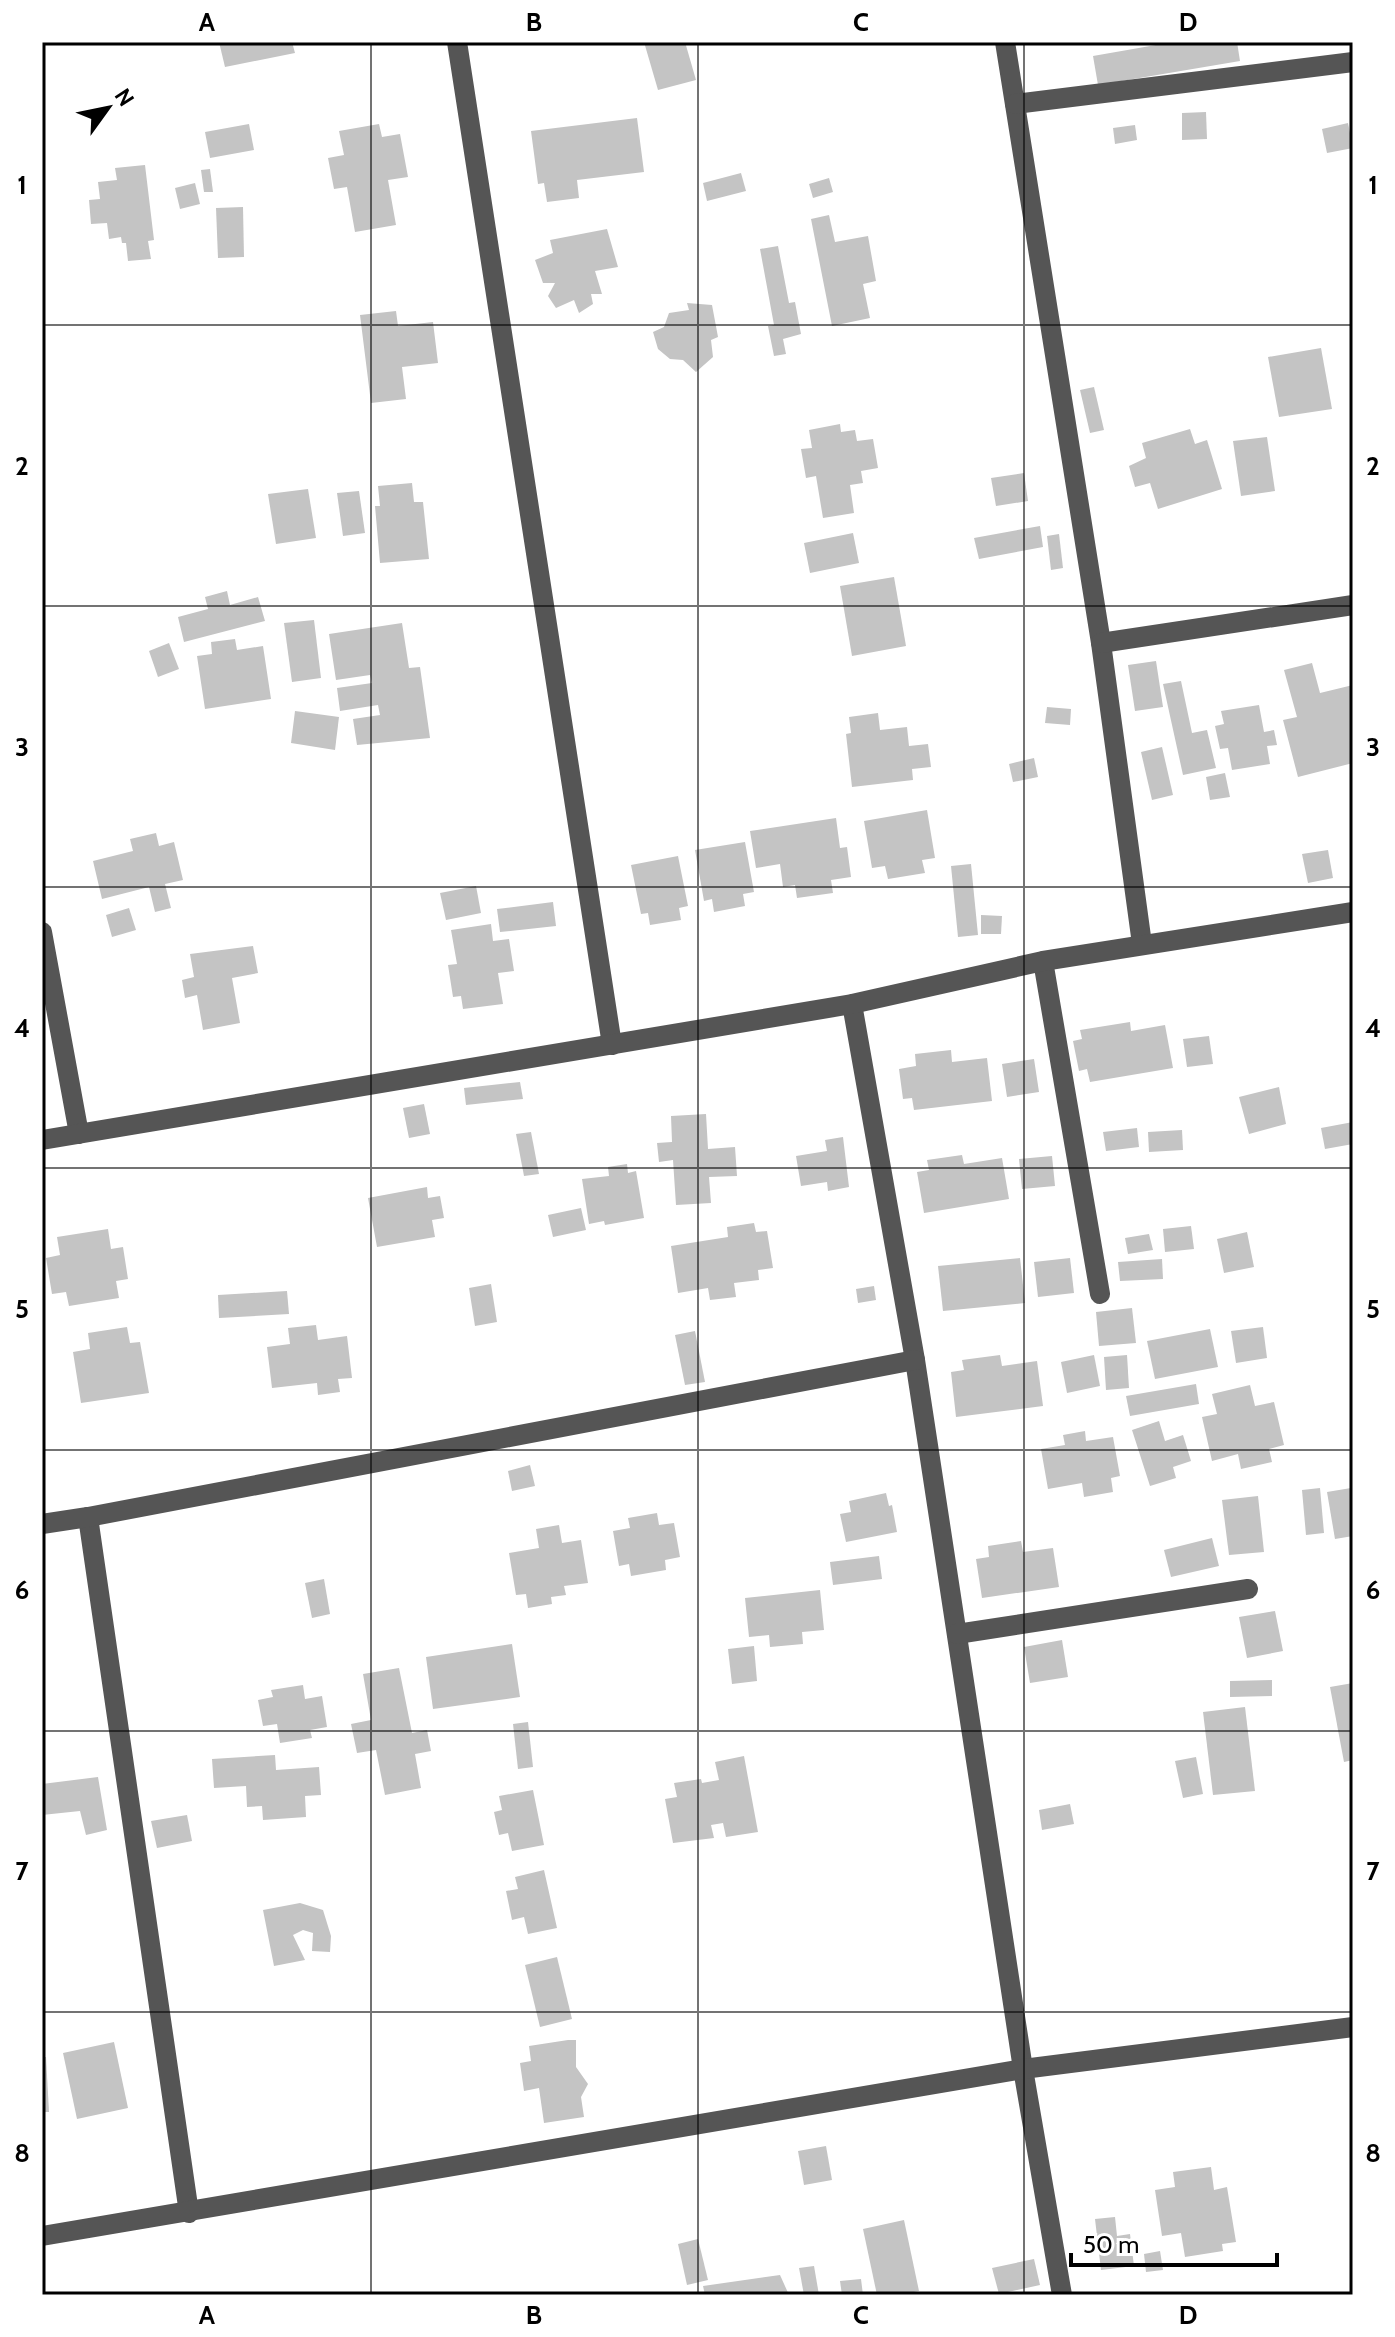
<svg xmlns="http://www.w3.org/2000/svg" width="1395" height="2337" viewBox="0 0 1395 2337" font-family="Cabin,sans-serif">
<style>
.building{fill:#c4c4c4}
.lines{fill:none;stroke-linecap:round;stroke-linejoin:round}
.minor{stroke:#555;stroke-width:20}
.grid{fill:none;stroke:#000;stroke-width:2;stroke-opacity:0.55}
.neatline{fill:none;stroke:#000;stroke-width:3}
.grid-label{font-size:26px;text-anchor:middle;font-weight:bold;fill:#000}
</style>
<rect width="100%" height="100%" fill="#fff"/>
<g class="building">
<polygon points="219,42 292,42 295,53 225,67"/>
<polygon points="644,42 685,42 696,80 658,90"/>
<polygon points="1173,42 1237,42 1240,61 1098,85 1093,56"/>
<polygon points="1206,112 1207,139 1182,140 1182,113"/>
<polygon points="637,118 644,172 577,180 579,198 547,202 544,183 538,184 531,131"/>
<polygon points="1348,123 1353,148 1327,153 1322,129"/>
<polygon points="249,124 254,150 210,158 205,132"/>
<polygon points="379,124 382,137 400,134 408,177 388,180 396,225 355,232 347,187 334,189 328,158 344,155 339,131"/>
<polygon points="1135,125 1137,140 1115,144 1113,128"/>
<polygon points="145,165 154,240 148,241 151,259 128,261 126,243 122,243 121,237 109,239 107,223 91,224 89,200 100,199 98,182 117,180 115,168"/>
<polygon points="210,169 213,192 204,192 201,170"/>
<polygon points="741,173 746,191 707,201 703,183"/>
<polygon points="829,178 833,192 813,198 809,184"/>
<polygon points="195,183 200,204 180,209 175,188"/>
<polygon points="243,207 244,257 218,258 216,208"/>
<polygon points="829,215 835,242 868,236 876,281 863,284 870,318 832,326 811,219"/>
<polygon points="607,229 618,267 595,271 602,294 591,294 593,304 579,313 574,300 556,308 548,296 555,283 543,283 535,260 553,253 550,240"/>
<polygon points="778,246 789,303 795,302 801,334 783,339 786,354 774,356 768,326 774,325 760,249"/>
<polygon points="687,303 712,305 718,337 711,340 713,357 696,372 683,360 670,359 658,349 653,332 664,327 669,313 689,310"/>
<polygon points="396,311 398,326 433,322 438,363 402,367 406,399 371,403 360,315"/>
<polygon points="1321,348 1332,409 1279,417 1268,357"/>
<polygon points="1094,387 1104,430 1090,433 1080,390"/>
<polygon points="840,424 841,432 855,430 857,441 873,439 878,468 861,471 863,483 850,485 854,513 823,518 816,476 806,478 801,449 812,448 809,430"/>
<polygon points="1190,429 1195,444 1207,440 1222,489 1158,509 1150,483 1135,487 1129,466 1146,458 1142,443"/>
<polygon points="1267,437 1275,491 1241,496 1233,441"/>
<polygon points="1024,473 1028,501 996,506 991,478"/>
<polygon points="412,483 414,502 423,502 429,559 380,563 375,506 380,506 378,486"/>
<polygon points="308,489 316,538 276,544 268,494"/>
<polygon points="359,491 365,533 343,536 337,493"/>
<polygon points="1040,526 1043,547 979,559 974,538"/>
<polygon points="853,533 859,563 810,573 804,543"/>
<polygon points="1059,534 1063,568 1051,570 1047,536"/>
<polygon points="894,577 906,646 852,656 840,586"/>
<polygon points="227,591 230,605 258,597 265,621 184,642 178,617 208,609 205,597"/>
<polygon points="314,620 321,678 292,682 284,623"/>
<polygon points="402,623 409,668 420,667 430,738 357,745 353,719 380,715 378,705 340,711 337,688 372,683 370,675 336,680 329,634"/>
<polygon points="235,639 237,650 263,646 271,699 205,709 197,656 212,654 211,642"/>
<polygon points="169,643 179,669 158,677 149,651"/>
<polygon points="1156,661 1163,707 1135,711 1128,665"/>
<polygon points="1312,663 1320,693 1353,685 1353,763 1298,777 1283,720 1297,717 1284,670"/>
<polygon points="1181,681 1192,733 1207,730 1216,768 1183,775 1163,684"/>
<polygon points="1259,705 1264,732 1274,730 1277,745 1267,746 1270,764 1232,770 1228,748 1220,749 1215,726 1224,724 1221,711"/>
<polygon points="1047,707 1071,709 1070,725 1045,723"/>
<polygon points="295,711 339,717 335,750 291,743"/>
<polygon points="878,713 880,730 907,727 909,746 928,744 931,767 912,769 913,780 852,787 846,734 851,733 849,717"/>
<polygon points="1162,747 1173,795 1152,800 1141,752"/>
<polygon points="1034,758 1038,777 1013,782 1009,764"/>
<polygon points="1225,773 1230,797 1210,800 1206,777"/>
<polygon points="927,810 935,858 922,860 925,873 888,879 885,866 872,868 864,821"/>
<polygon points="836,818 840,848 847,847 851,877 831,880 833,893 797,898 795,885 783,887 780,864 756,868 750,831"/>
<polygon points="156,833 159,846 174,842 183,880 165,884 171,908 155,912 149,887 102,899 93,861 133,851 130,839"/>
<polygon points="745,842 754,892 743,894 745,906 714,912 712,899 704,901 695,850"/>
<polygon points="1328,850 1333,878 1308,883 1302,854"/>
<polygon points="678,856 688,906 679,908 681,920 650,925 648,913 641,914 631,865"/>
<polygon points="971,864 978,935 958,937 951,866"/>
<polygon points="476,886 481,913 446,920 440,893"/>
<polygon points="553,902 556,926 500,932 497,909"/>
<polygon points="129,908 136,930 112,937 106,915"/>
<polygon points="981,915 1002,916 1001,934 981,934"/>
<polygon points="491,924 493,941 509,939 514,971 498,973 503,1004 463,1009 461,996 453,997 448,965 457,964 451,930"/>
<polygon points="253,946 258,973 232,978 240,1023 203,1030 197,995 185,998 182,980 194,977 190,954"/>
<polygon points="1130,1022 1131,1031 1165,1025 1173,1068 1090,1082 1087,1069 1079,1071 1073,1041 1082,1039 1080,1030"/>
<polygon points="1209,1036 1213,1064 1187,1067 1183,1039"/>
<polygon points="951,1050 952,1062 987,1058 992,1101 914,1110 912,1098 903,1099 899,1069 916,1066 915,1054"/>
<polygon points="1034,1059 1039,1092 1007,1097 1002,1064"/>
<polygon points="520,1082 523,1099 466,1105 464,1088"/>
<polygon points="1279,1087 1286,1124 1249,1134 1239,1097"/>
<polygon points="424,1104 430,1134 409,1138 403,1108"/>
<polygon points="706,1114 708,1149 735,1147 737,1176 709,1177 711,1203 676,1205 673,1160 659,1162 657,1143 672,1142 671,1116"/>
<polygon points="1353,1122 1353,1144 1325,1149 1321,1128"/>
<polygon points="1137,1128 1139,1147 1106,1151 1103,1132"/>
<polygon points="1182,1130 1183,1150 1149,1152 1148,1132"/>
<polygon points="531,1132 539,1174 524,1176 516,1134"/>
<polygon points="843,1137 849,1187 828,1191 827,1182 801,1186 796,1156 827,1151 825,1140"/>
<polygon points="962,1155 964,1164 1002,1158 1009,1199 924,1213 917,1172 929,1170 927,1160"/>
<polygon points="1052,1156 1055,1186 1022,1189 1019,1159"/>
<polygon points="627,1164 628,1173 636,1171 644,1218 605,1225 604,1221 589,1224 582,1179 609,1176 608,1167"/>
<polygon points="427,1187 428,1198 440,1196 444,1218 432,1220 435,1237 377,1247 368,1198"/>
<polygon points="581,1208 586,1230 553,1237 548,1215"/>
<polygon points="754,1223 756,1232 767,1231 773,1268 758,1270 759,1280 734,1283 736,1297 710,1300 708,1288 678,1293 671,1246 728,1237 727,1227"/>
<polygon points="1191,1226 1194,1249 1165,1252 1163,1229"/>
<polygon points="108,1229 111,1249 123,1247 128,1279 116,1281 119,1298 69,1306 66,1292 52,1294 46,1258 60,1255 57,1237"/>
<polygon points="1247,1232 1254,1267 1224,1273 1217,1239"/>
<polygon points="1149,1234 1153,1250 1128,1254 1125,1238"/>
<polygon points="1020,1258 1025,1303 943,1311 938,1266"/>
<polygon points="1070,1258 1074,1293 1038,1297 1034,1262"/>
<polygon points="1162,1259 1163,1279 1120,1281 1118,1262"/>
<polygon points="491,1284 497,1322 475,1326 469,1288"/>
<polygon points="874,1286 876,1300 858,1303 856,1289"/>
<polygon points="287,1291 289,1314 219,1318 218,1295"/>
<polygon points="1132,1308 1136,1343 1099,1346 1096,1312"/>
<polygon points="316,1325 318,1340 347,1336 352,1378 338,1379 340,1392 318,1395 317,1383 272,1388 267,1347 290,1344 288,1328"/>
<polygon points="127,1327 130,1343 140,1342 149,1393 81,1403 73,1352 90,1349 88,1333"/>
<polygon points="1263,1327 1267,1358 1236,1363 1231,1331"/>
<polygon points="1210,1329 1218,1367 1155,1379 1147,1341"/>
<polygon points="695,1331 705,1382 685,1385 675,1335"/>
<polygon points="1000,1355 1002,1366 1037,1361 1043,1406 956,1417 951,1372 964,1370 962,1360"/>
<polygon points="1094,1355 1100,1386 1067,1393 1061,1362"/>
<polygon points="1127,1355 1129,1388 1106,1390 1104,1357"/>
<polygon points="1196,1384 1199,1404 1130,1416 1126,1396"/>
<polygon points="1250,1385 1255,1406 1274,1402 1284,1445 1269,1449 1272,1462 1241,1469 1238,1454 1212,1461 1202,1417 1217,1414 1212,1394"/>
<polygon points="1159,1421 1165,1441 1183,1435 1191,1461 1173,1467 1176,1478 1150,1486 1132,1430"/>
<polygon points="1085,1431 1086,1441 1113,1437 1120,1476 1111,1478 1113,1492 1084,1497 1082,1483 1048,1489 1041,1449 1065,1445 1063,1435"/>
<polygon points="530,1465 535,1486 512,1491 508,1471"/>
<polygon points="1320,1488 1324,1533 1306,1535 1302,1490"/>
<polygon points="1351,1488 1353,1536 1335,1539 1327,1492"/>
<polygon points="886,1493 889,1506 892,1505 897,1532 846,1542 840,1514 851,1512 849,1501"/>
<polygon points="1258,1496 1264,1552 1229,1555 1222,1500"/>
<polygon points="657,1513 659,1525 674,1523 680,1557 665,1560 666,1570 631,1576 629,1564 619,1566 613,1531 630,1528 628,1518"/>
<polygon points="559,1525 562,1543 581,1540 588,1583 564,1586 566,1595 551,1597 552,1604 528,1608 526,1594 516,1595 509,1553 539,1548 536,1529"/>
<polygon points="1212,1538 1219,1566 1171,1577 1164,1550"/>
<polygon points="1021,1541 1023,1552 1053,1548 1059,1587 982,1598 976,1559 989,1557 988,1546"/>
<polygon points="879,1556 882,1579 833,1585 830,1562"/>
<polygon points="324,1579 330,1614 312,1618 305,1583"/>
<polygon points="820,1590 824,1630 802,1632 803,1644 770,1647 769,1635 749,1637 745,1598"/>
<polygon points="1275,1611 1283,1651 1247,1658 1239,1617"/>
<polygon points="1062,1640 1068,1677 1030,1683 1024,1647"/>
<polygon points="512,1644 520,1697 433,1709 426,1657"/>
<polygon points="754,1646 757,1681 732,1684 728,1649"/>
<polygon points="399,1668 412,1733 427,1730 431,1751 415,1754 421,1788 385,1795 376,1750 357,1753 351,1724 371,1720 363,1674"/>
<polygon points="1272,1680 1272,1696 1230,1697 1230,1681"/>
<polygon points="1353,1683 1353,1760 1344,1762 1330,1687"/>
<polygon points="303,1685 305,1699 322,1696 327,1727 310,1730 312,1738 280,1743 277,1724 263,1726 258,1700 273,1697 271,1690"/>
<polygon points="1245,1707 1255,1791 1213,1795 1203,1712"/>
<polygon points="528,1722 533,1767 518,1769 513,1724"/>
<polygon points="275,1755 276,1770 319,1767 321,1795 305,1796 306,1817 263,1820 262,1806 247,1807 246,1786 214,1788 212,1759"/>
<polygon points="744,1756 758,1832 726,1837 723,1823 711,1825 714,1838 673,1843 665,1799 677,1797 674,1783 701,1779 702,1783 719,1780 715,1762"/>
<polygon points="1196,1757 1203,1794 1183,1798 1175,1761"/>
<polygon points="98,1777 107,1830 86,1835 80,1811 42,1815 42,1784"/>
<polygon points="533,1790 544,1845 512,1851 508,1833 499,1835 494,1812 502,1810 499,1796"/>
<polygon points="1070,1804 1074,1824 1042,1830 1039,1810"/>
<polygon points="187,1815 192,1841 157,1848 151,1821"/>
<polygon points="544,1870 557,1928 528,1934 524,1917 512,1920 506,1891 518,1889 515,1877"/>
<polygon points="300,1903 323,1910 331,1936 330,1952 312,1951 313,1933 303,1930 293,1935 305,1960 274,1966 263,1910"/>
<polygon points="557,1957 572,2019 540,2027 525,1965"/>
<polygon points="568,2040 576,2040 576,2067 588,2084 581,2097 584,2117 544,2123 539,2088 524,2091 520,2063 531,2061 529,2046"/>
<polygon points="114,2042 128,2108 77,2119 63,2053"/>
<polygon points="42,2057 46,2057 49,2112 42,2112"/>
<polygon points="826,2146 832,2180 804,2185 798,2151"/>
<polygon points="1211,2167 1214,2190 1227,2187 1236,2242 1222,2244 1223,2251 1185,2257 1181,2233 1162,2236 1155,2190 1175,2187 1173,2172"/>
<polygon points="1115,2217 1117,2236 1130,2234 1134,2266 1101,2270 1095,2219"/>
<polygon points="904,2220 919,2291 898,2295 877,2295 863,2229"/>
<polygon points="698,2239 708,2280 687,2285 678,2244"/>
<polygon points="1160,2251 1163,2270 1146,2272 1144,2254"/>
<polygon points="1034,2259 1040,2285 999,2294 992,2268"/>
<polygon points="814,2266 819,2295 804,2295 799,2268"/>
<polygon points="780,2275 789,2295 705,2295 703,2286"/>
<polygon points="861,2279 863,2295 842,2295 840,2281"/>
</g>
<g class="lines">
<g class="minor">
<polyline points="457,42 612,1045"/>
<polyline points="1005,42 1101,643 1142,944"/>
<polyline points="1015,104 1353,62"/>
<polyline points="1101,643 1353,605"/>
<polyline points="42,932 79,1134"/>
<polyline points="1043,961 1100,1294"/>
<polyline points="852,1004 915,1360 1023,2069 1062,2295"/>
<polyline points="42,1140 852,1004 1043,961 1353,912"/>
<polyline points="88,1517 189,2213"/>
<polyline points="42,1524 88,1517 915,1360"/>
<polyline points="957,1634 1248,1589"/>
<polyline points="42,2236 1023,2069 1353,2027"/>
</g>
</g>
<path class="grid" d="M371 42V2295M698 42V2295M1024 42V2295M42 325H1353M42 606H1353M42 887H1353M42 1168H1353M42 1450H1353M42 1731H1353M42 2012H1353"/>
<rect width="1395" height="2337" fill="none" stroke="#ffffff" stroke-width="88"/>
<g transform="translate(108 108) rotate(57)" stroke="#ffffff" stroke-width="6" paint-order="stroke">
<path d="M0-6L14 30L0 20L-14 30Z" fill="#000000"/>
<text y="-12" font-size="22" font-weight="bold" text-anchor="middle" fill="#000000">N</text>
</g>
<path d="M1071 2253v12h206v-12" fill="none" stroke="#000000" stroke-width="4"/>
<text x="1083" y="2253" font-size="24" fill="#000000" stroke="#ffffff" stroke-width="6" paint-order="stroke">50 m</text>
<rect x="44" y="44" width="1307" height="2249" class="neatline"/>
<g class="grid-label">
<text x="207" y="31">A</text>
<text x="534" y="31">B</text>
<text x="861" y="31">C</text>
<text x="1188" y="31">D</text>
<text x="22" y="194">1</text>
<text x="1373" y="194">1</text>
<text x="22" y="475">2</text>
<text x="1373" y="475">2</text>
<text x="22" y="756">3</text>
<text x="1373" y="756">3</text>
<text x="22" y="1037">4</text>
<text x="1373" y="1037">4</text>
<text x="22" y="1318">5</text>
<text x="1373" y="1318">5</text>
<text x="22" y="1599">6</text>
<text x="1373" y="1599">6</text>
<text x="22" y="1880">7</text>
<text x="1373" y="1880">7</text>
<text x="22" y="2162">8</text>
<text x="1373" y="2162">8</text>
<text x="207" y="2324">A</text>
<text x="534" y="2324">B</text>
<text x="861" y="2324">C</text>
<text x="1188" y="2324">D</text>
</g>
</svg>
